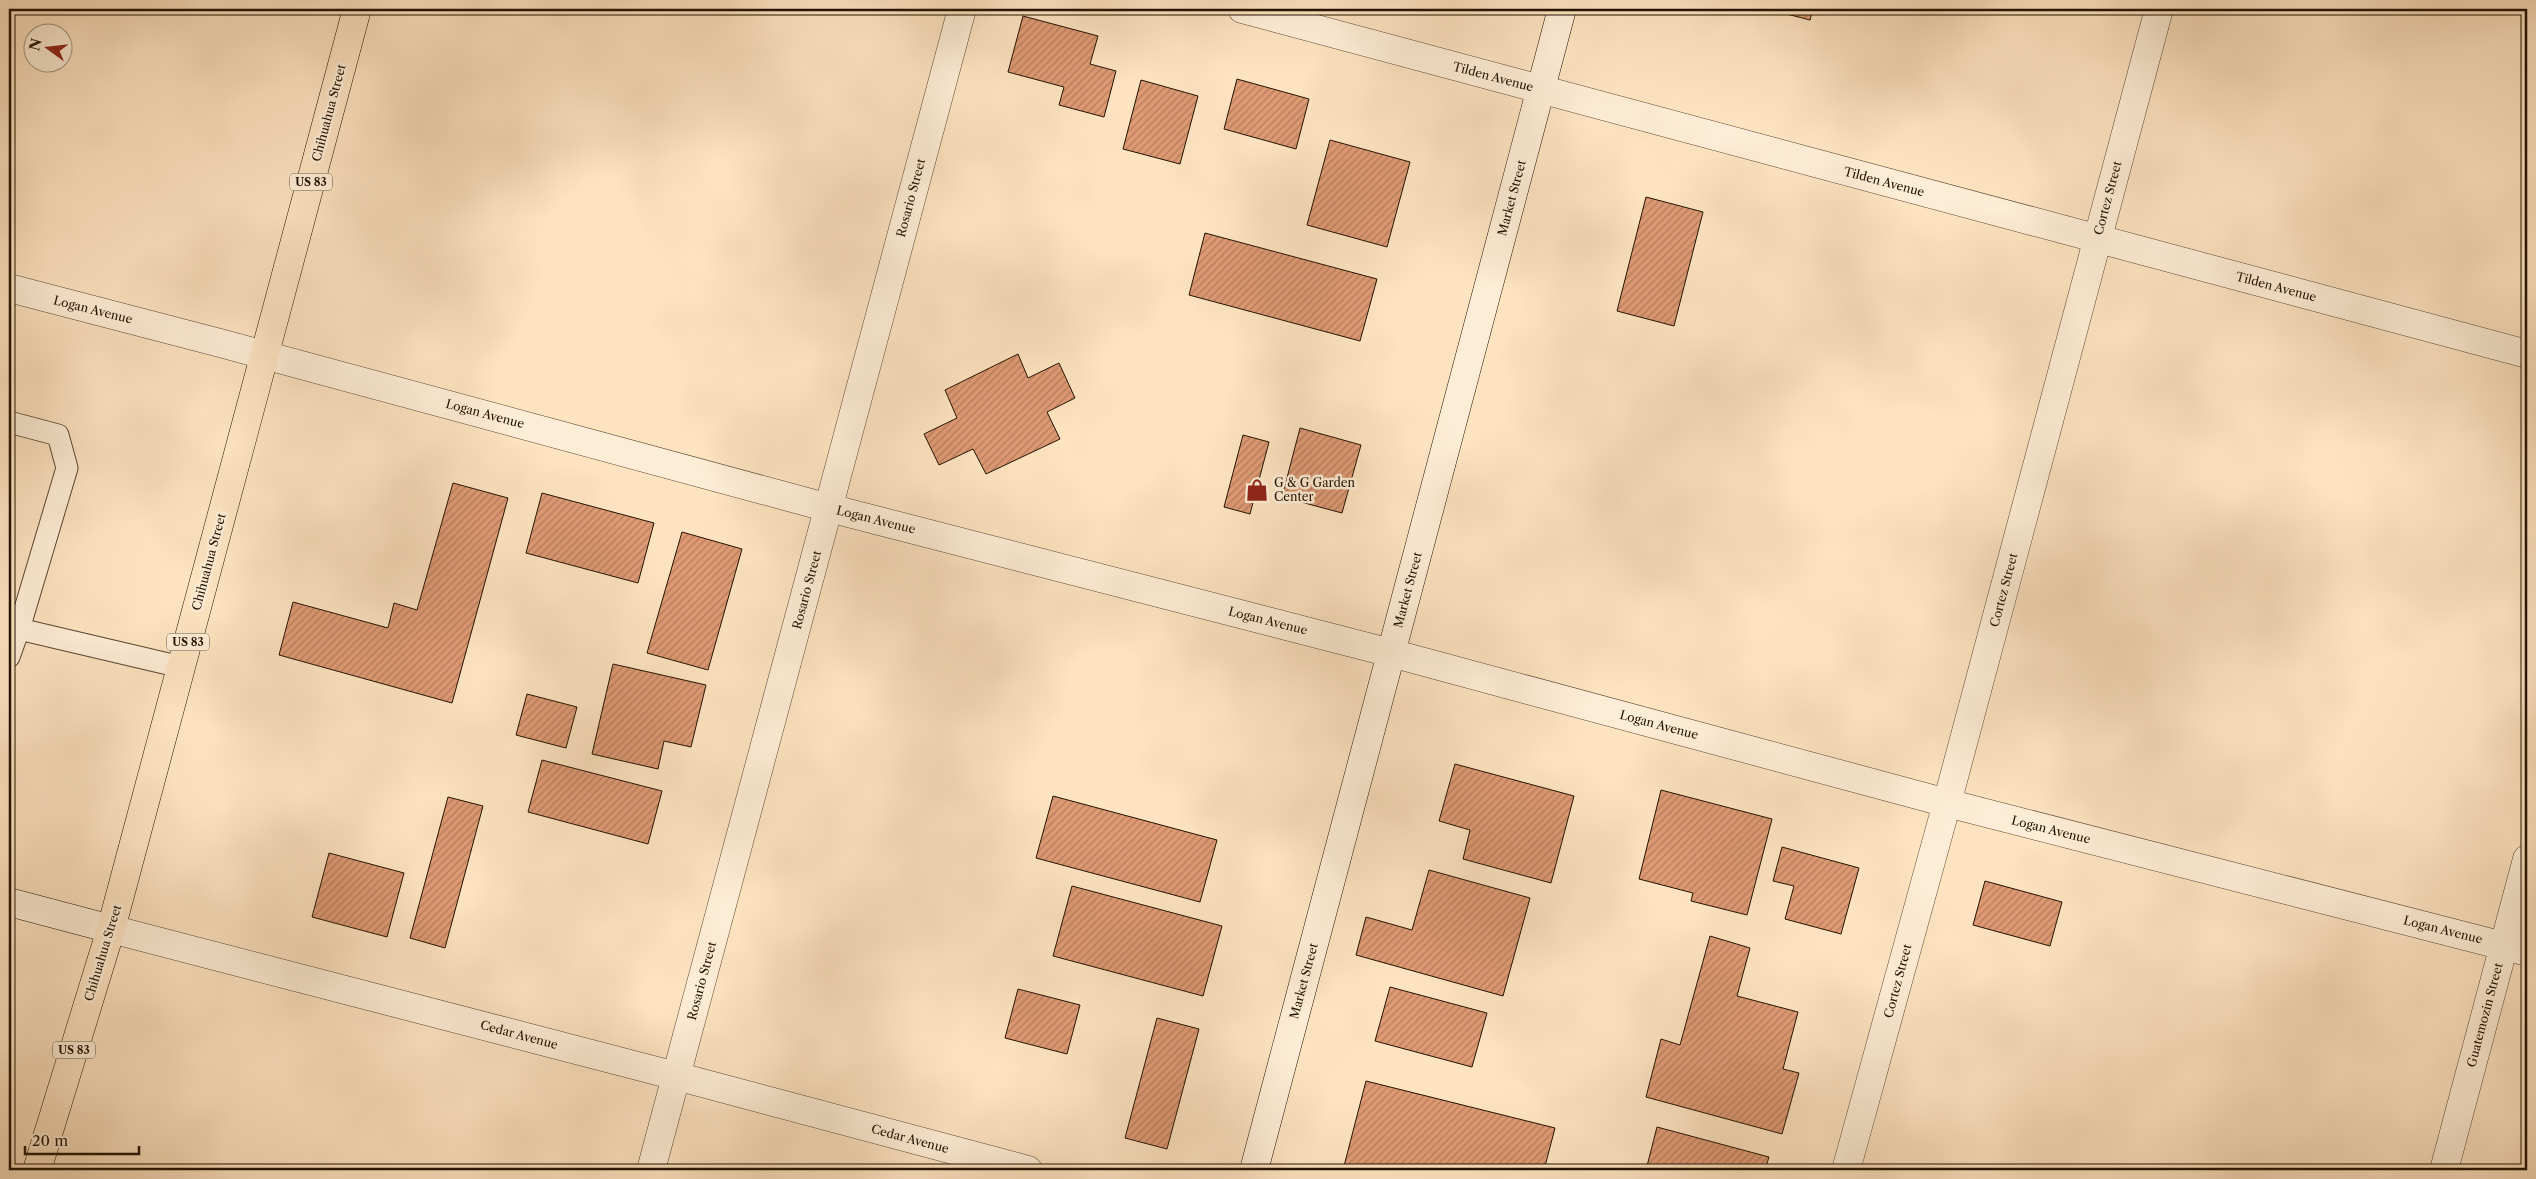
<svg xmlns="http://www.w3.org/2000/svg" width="2536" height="1179" viewBox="0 0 2536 1179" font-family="'Libre Caslon Text',serif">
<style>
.building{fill:url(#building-hatch);stroke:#221200}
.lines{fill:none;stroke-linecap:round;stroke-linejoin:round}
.lane-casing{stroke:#594630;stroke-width:23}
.street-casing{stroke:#594630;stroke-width:29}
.secondary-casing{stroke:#221200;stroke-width:29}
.primary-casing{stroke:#221200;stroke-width:29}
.lane{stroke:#feedd6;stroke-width:21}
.street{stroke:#feedd6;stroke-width:28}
.secondary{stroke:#feedd6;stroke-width:28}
.primary{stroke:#fde3c0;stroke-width:28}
.labels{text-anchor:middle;stroke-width:5;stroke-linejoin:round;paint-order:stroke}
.shield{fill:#feedd6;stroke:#645440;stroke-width:1}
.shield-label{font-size:11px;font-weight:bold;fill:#221200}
.street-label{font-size:12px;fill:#221200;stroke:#feedd6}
.poi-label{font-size:12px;fill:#221200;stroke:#feedd6;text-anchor:start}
</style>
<defs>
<pattern id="building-hatch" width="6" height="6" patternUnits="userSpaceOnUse" patternTransform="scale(1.25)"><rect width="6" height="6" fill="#df9a74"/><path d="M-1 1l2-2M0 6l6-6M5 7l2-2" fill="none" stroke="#b47c5d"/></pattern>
</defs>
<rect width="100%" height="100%" fill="#fde3c0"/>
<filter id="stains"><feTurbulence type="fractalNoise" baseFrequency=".004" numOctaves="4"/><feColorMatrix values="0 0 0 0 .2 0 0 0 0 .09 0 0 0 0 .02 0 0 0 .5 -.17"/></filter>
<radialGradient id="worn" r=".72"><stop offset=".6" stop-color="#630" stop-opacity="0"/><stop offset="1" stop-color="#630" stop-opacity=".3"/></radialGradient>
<g class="building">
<polygon points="1767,9 1813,9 1810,20"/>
<polygon points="1023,16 1098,36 1090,64 1116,71 1104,117 1059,105 1064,87 1008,72"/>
<polygon points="1237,79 1309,99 1296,149 1224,129"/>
<polygon points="1141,80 1198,96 1180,164 1123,149"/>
<polygon points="1330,140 1410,162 1387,247 1307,225"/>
<polygon points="1646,197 1703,212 1674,326 1617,311"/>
<polygon points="1205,233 1377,279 1360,341 1189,295"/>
<polygon points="1018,354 1028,378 1059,363 1075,398 1047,412 1060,439 986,474 973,449 939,465 924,434 957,418 945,390"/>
<polygon points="1300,428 1361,445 1342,513 1282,497"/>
<polygon points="1243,435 1269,442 1250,514 1224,507"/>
<polygon points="453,483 508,498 452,703 279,655 293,602 388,628 394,603 417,610"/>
<polygon points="542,493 654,523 638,583 526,553"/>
<polygon points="682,532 742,549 708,670 647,653"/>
<polygon points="613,664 706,685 691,747 664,741 658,769 592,754"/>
<polygon points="527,694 577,707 566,748 516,735"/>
<polygon points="542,760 662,791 648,844 528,812"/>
<polygon points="1455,764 1574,796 1551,883 1463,859 1470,830 1439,821"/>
<polygon points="1661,790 1772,819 1747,915 1691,901 1693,893 1639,879"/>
<polygon points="1053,796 1217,840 1200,902 1036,858"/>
<polygon points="448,797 483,806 445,948 410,938"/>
<polygon points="1782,847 1859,868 1841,934 1785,919 1794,886 1773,881"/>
<polygon points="329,853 404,873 387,937 312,917"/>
<polygon points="1429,870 1530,898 1503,996 1356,955 1366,917 1412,930"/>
<polygon points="1985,881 2062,902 2050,946 1973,925"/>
<polygon points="1072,886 1222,926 1203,996 1053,956"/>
<polygon points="1710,936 1750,948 1737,996 1798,1012 1783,1069 1799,1073 1782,1134 1646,1097 1661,1039 1680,1045"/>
<polygon points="1390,987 1487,1013 1472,1067 1375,1041"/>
<polygon points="1018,989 1080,1005 1067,1054 1005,1038"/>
<polygon points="1157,1018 1199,1029 1167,1149 1125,1138"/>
<polygon points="1366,1081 1555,1128 1544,1170 1343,1170"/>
<polygon points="1657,1127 1769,1157 1765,1170 1646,1170"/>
</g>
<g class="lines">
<defs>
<g id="lane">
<polyline points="9,422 58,435 67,468 19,629"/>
<polyline points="9,657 19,629 181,667"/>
</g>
<g id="street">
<polyline points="1242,9 2527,354"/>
<polyline points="9,288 220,343 829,508 1391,653 1947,803 2527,952"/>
<polyline points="111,929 676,1076 1028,1170"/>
<polyline points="651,1170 962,9"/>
<polyline points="1846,1170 1947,803 2159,9"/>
<polyline points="2444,1170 2527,859"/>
</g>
<g id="secondary">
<polyline points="9,902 111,929"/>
<polyline points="1254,1170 1562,9"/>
</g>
<polyline id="primary" points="37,1170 111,929 357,9"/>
</defs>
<use href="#lane" class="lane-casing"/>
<use href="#street" class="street-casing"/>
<use href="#secondary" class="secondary-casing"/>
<use href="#primary" class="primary-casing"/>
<use href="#lane" class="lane"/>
<use href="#street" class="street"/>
<use href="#secondary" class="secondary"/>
<use href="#primary" class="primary"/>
</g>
<defs>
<symbol id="shop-bare" viewBox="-9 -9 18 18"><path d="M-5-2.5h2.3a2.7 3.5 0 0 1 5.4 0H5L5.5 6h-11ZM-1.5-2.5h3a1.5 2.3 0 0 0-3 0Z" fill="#8f2418" stroke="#feedd6" stroke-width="2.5" paint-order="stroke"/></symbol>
</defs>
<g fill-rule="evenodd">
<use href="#shop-bare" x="1241" y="474" width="32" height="32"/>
</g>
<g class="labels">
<g class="shield">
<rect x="290" y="173.5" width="42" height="17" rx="4"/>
<rect x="167" y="633.5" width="42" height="17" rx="4"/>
<rect x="53" y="1041.5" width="42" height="17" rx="4"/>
</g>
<g class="shield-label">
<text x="311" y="186">US 83</text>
<text x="188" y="646">US 83</text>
<text x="74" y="1054">US 83</text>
</g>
<g class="street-label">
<text transform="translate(1493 77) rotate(15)" y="4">Tilden Avenue</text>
<text transform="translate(329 113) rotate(-75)" y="4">Chihuahua Street</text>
<text transform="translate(1884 182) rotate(15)" y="4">Tilden Avenue</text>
<text transform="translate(911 198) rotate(-75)" y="4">Rosario Street</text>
<text transform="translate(1512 198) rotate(-75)" y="4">Market Street</text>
<text transform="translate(2108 198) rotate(-75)" y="4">Cortez Street</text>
<text transform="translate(2276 287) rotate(15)" y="4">Tilden Avenue</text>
<text transform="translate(93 310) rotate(14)" y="4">Logan Avenue</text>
<text transform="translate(485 414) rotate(15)" y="4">Logan Avenue</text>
<text transform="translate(876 520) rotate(14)" y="4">Logan Avenue</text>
<text transform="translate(209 562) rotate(-75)" y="4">Chihuahua Street</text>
<text transform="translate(807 590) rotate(-75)" y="4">Rosario Street</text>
<text transform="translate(1408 590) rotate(-75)" y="4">Market Street</text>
<text transform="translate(2004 590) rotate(-75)" y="4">Cortez Street</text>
<text transform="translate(1268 621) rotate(14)" y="4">Logan Avenue</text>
<text transform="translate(1659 725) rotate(15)" y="4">Logan Avenue</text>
<text transform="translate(2051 830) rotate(14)" y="4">Logan Avenue</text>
<text transform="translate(2443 930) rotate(14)" y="4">Logan Avenue</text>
<text transform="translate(103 953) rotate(-73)" y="4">Chihuahua Street</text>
<text transform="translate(702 981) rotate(-75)" y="4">Rosario Street</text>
<text transform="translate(1304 981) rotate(-75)" y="4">Market Street</text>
<text transform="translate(1898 981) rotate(-75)" y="4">Cortez Street</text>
<text transform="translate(2485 1015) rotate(-75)" y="4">Guatemozin Street</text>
<text transform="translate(519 1035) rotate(15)" y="4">Cedar Avenue</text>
<text transform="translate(910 1139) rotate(15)" y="4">Cedar Avenue</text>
</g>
<g class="poi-label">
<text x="1274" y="487">G &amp; G Garden<tspan x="1274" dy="14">Center</tspan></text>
</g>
</g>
<rect width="2536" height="1179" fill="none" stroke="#fde3c0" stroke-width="30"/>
<rect x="10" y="10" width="2516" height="1159" fill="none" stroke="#221200" stroke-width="2.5"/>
<rect x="15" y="15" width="2506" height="1149" fill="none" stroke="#221200"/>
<g transform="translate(48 48) rotate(285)"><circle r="24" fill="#feedd6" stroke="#a69580"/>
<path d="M0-4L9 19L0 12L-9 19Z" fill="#8f2418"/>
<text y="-8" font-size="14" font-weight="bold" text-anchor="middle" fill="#221200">N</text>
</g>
<path d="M25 1146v8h114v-8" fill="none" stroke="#221200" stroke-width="2.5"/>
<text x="32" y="1146" font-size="15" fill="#221200" stroke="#feedd6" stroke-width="4" paint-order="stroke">20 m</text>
<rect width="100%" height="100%" filter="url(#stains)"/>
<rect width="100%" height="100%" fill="url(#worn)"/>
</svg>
